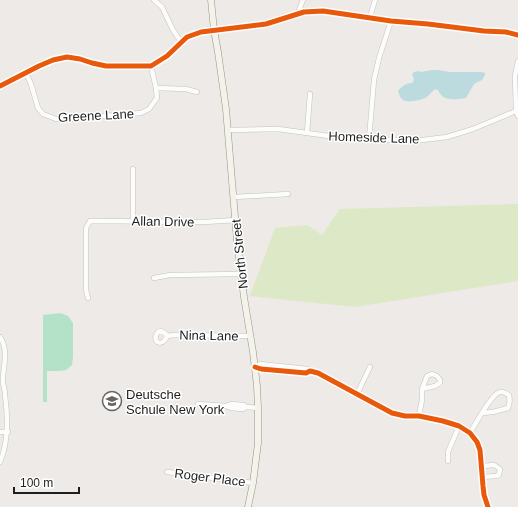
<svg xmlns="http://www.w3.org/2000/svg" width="518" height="507" viewBox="0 0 518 507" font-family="Arial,sans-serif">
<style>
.grass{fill:#dde8c7}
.pitch{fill:#b4e2c9}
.water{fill:#bcdbdf}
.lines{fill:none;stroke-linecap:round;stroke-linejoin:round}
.minor-casing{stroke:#c4c2c1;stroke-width:5.5}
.secondary-casing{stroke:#979580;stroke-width:7}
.minor{stroke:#fcfcfb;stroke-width:4.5}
.secondary{stroke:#f3f2eb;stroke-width:6}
.cycleway-casing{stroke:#fff;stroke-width:8}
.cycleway{stroke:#e8590c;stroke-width:5}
.labels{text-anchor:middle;stroke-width:3;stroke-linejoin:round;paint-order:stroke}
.street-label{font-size:13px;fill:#1e1e1e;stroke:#fff}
.poi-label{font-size:13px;fill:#1e1e1e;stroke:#fff;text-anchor:start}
</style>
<rect width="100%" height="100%" fill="#edeae7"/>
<polygon class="grass" points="518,204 518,281 355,307 250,296 275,228 307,225 322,235 340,209"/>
<polygon class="pitch" points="60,313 68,316 73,323 73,357 72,365 66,370 60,371 47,371 47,402 43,402 43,315"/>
<path class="water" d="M432 70H438L450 72H482L485 73V75L482 80 474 84 466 98C460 99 447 101 442 96 440 94 439 92 438 90L435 89C431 92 429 96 425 98 421 100 407 103 403 100 400 98 399 94 398 91 402 86 406 83 412 83L414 80 412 74 414 72 418 71 421 72Z"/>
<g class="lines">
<defs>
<g id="minor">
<polyline points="154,0 162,7 173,30 181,42"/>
<polyline points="298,13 303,0"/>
<polyline points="370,17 375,0"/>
<polyline points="518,61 515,76 516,111 518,116"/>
<polyline points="26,73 31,84 38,108 43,114 56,119 68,119 141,113 149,109 157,98 156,88 151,66"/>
<polyline points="0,86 39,66 53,60 67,57 80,59 92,63 106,66 151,66 167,56 187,37 201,32 266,24 304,12 323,11 391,21 428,24 484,31 506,32 518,35"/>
<polyline points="156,88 186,89 197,92"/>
<polyline points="228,130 278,129 336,137 414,141 447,137 473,129 516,111"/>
<polyline points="307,133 310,94"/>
<polyline points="369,139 374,80 379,58 391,21"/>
<polyline points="133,169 133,221"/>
<polyline points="234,197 288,194"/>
<polyline points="154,278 170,275 241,274"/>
<polyline points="88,298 86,290 86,228 90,221 204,222 236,220"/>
<path d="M161 331 166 334 167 336C163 348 150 342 158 332Z"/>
<polyline points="167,336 174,335 250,336"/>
<path d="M0 337C10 352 2 367 3 383 4 387 5 391 5 395 8 417 9 441 0 462"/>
<polyline points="255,367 261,369 306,373 310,371 318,373 392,413 405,416 419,416 443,421 459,426 470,433 477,442 480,450 483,486 484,495 488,507"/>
<polyline points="255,367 260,364 307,369 310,371"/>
<polyline points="357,394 370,367"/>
<polyline points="198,404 226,406 231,408 243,409 246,407 258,408"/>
<polyline points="226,406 231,404 244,405 246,407"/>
<polyline points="419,416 422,400 422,389 427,376 432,374 437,376 440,380 440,383 435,386 422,389"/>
<polyline points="0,432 8,432"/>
<path d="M470 433C475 425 492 393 500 392 503 391 506 394 509 395 510 400 510 404 508 408L493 412 482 413"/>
<polyline points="448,461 448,452 459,426"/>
<polyline points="482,466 494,465 500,469 499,475 496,476 482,477"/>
<polyline points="167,472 253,483"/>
</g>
<polyline id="secondary" points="211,0 214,30 218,52 226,109 237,241 244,297 253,352 257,386 258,408 258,443 253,483 248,507"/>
</defs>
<use href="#minor" class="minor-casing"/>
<use href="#secondary" class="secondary-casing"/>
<use href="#minor" class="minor"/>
<use href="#secondary" class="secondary"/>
<defs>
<g id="cycleway">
<polyline points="0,86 39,66 53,60 67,57 80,59 92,63 106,66 151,66 167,56 187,37 201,32 266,24 304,12 323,11 391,21 428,24 484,31 506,32 518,35"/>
<polyline points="255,367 261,369 306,373 310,371 318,373 392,413 405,416 419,416 443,421 459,426 470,433 477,442 480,450 483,486 484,495 488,507"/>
</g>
</defs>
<use href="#cycleway" class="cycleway-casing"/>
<use href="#cycleway" class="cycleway"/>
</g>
<defs>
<symbol id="school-ring" viewBox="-11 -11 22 22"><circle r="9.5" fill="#fff" stroke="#666564" stroke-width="1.5"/><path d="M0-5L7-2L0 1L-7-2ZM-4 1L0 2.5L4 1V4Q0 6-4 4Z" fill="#666564"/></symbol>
</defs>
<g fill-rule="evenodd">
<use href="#school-ring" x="101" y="390" width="22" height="22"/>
</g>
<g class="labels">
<g class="street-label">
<text transform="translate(96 115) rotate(-3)" y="5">Greene Lane</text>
<text transform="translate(374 137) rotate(2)" y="5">Homeside Lane</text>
<text transform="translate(163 221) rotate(1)" y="5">Allan Drive</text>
<text transform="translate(239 254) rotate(-96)" y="5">North Street</text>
<text transform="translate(209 335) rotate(1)" y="5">Nina Lane</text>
<text transform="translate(210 477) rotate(7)" y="5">Roger Place</text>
</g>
<g class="poi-label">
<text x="126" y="399">Deutsche<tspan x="126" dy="15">Schule New York</tspan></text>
</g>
</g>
<path d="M14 487v6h65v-6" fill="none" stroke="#1e1e1e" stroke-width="2"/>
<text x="20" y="487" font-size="12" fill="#1e1e1e" stroke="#ffffff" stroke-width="3" paint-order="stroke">100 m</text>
</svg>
